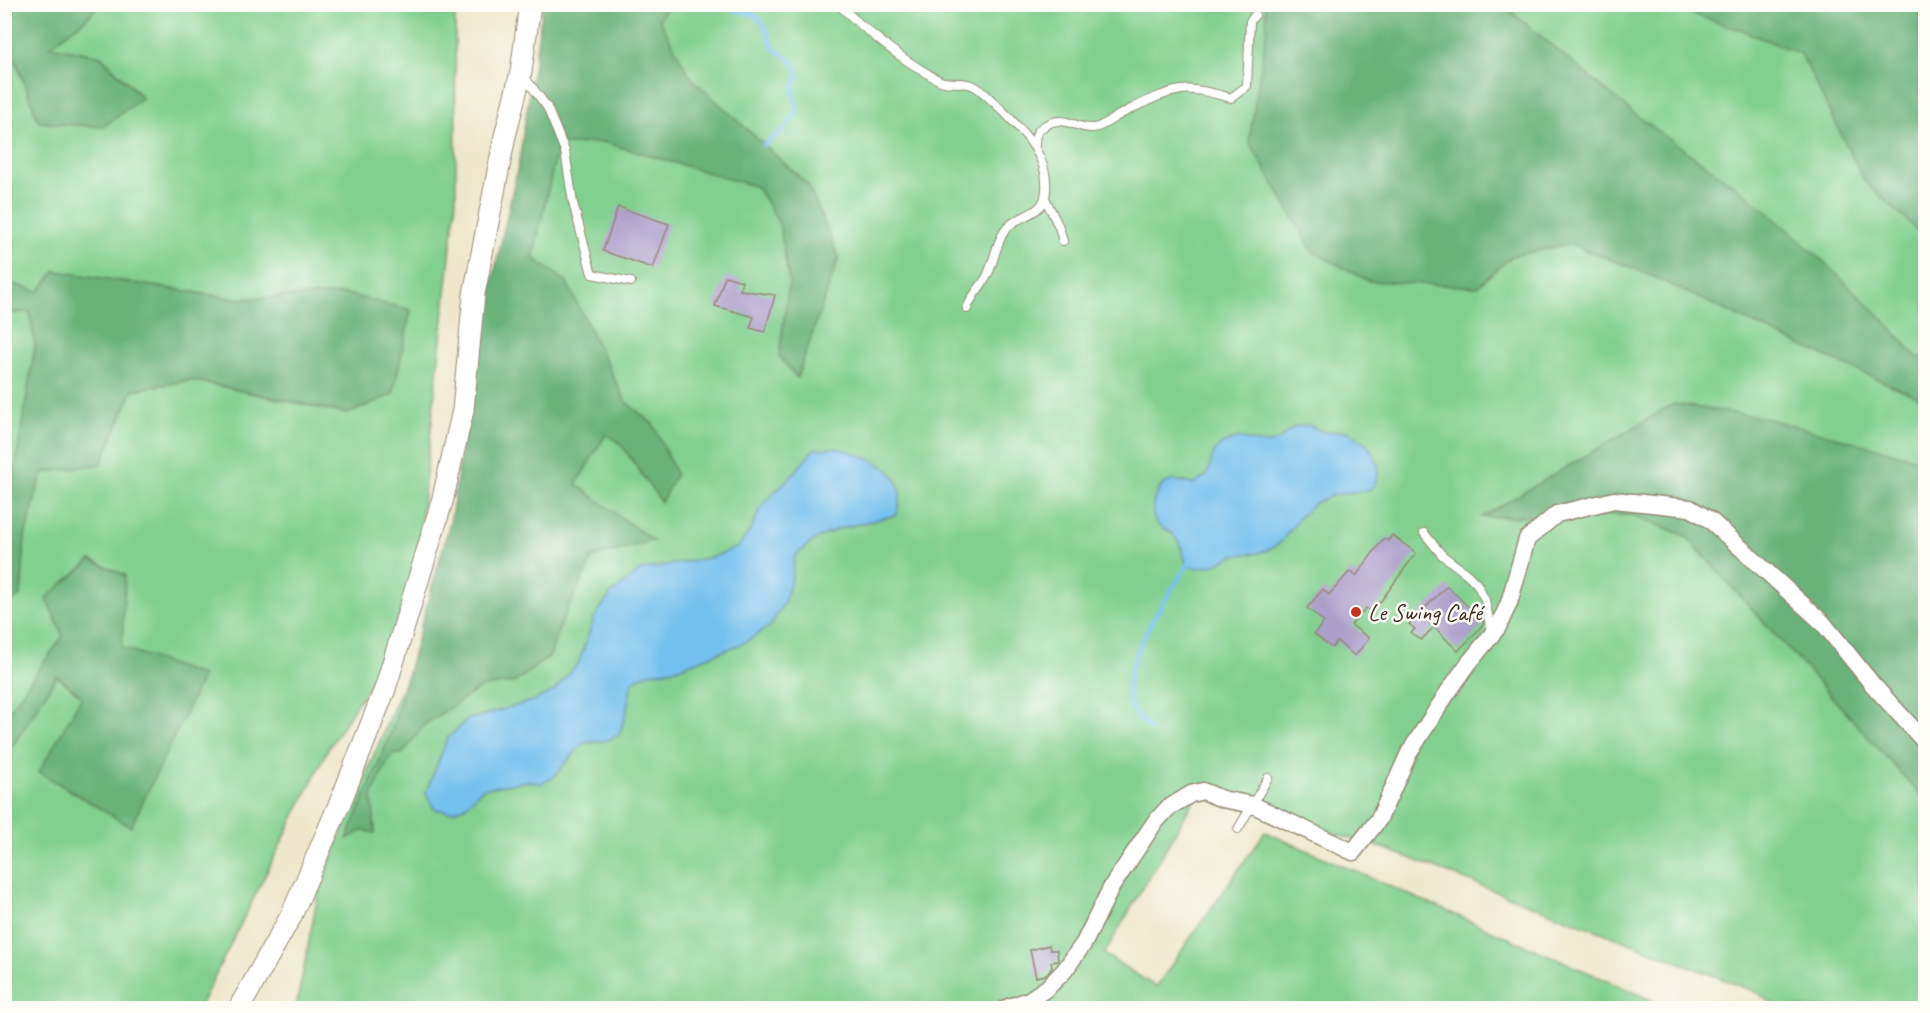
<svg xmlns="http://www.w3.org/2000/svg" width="1930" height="1013" viewBox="0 0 1930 1013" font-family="Caveat,sans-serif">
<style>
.green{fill:#82d08f;stroke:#5e7d56;stroke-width:1.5}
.forest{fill:#69b27a;stroke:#526e4c;stroke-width:1.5}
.water{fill:#74c0ee;stroke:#587586;stroke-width:1.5}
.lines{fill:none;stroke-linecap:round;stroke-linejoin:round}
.stream{stroke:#74c0ee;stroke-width:4.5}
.building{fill:#ac9fca}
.service-casing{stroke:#948874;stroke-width:10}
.minor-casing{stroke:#948874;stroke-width:19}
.tertiary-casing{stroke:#948874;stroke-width:23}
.service{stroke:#fff;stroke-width:8}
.minor{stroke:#fff;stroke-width:16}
.tertiary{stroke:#fff;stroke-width:21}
.poi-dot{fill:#c8321e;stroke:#fdfcf7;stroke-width:2}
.labels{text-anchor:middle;stroke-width:5;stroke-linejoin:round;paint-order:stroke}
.poi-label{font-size:24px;fill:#3b2a1e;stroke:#fdfcf7;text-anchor:start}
</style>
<rect width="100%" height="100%" fill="#fdfcf7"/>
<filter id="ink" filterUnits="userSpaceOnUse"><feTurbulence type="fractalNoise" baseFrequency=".0167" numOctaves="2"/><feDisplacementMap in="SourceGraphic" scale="12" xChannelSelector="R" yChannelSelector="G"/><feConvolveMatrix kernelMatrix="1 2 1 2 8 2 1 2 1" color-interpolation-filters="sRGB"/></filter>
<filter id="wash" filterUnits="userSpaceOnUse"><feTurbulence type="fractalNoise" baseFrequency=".008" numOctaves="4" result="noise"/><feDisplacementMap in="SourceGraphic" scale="24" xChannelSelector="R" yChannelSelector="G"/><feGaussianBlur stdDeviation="1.35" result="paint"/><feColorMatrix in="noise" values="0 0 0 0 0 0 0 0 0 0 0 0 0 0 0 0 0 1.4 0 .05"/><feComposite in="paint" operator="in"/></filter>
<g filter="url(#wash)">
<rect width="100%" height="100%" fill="#eee7cb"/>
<g class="green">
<polygon points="99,5 455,5 456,201 417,558 388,655 328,749 199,1008 5,1008 5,607 21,594 25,536 42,473 101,463 133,390 192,380 347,414 346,294 237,299 56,271 38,293 4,281 4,32 39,122 103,127 142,97 101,56 49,46 87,18"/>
<polygon points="553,5 1925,5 1925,1008 1779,1008 1756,992 1381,847 1197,795 1104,954 1156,987 1265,832 1670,1008 296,1008 320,884 497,461"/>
<polygon points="31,312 35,346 5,529 5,313"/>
</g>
<g class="forest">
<polygon points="5,4 99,5 87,18 50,46 101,56 142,98 103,127 39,122 5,32"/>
<polygon points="543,5 670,5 659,19 691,78 808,185 839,257 797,378 779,356 789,281 779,223 757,187 603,142 558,145 533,258 566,281 626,402 653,424 676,474 661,502 620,443 606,434 576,484 653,541 593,557 560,625 550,656 515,682 480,688 425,724 402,754 395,754 389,759 372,795 375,833 363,830 347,839 392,730 451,519 474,366 519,162"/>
<polygon points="1265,5 1503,5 1632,112 1750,197 1822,260 1884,320 1917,357 1925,358 1925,400 1793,342 1641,271 1570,244 1512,256 1477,287 1369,281 1313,252 1249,141 1267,28"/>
<polygon points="1666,5 1925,5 1925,237 1865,182 1801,54 1741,30"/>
<polygon points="56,271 237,299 346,294 411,310 393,394 348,414 192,380 133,390 101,464 42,473 25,536 21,595 5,607 5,529 35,346 30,312 5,313 5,281 38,292"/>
<polygon points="1673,404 1761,417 1925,461 1925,800 1686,536 1632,515 1482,517"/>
<polygon points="91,560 125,575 122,647 203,676 131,827 39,772 82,697 57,676 5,758 5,716 63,636 46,598"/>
</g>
<g class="water">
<path d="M1308 425 1324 432 1347 431 1368 445 1378 464V474L1374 486 1369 490 1333 495 1315 503 1300 517 1281 542 1268 550 1258 553 1235 555 1211 566 1197 568 1187 566C1183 554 1180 539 1170 532 1164 528 1159 528 1155 521 1149 508 1156 484 1171 481 1177 479 1187 483 1194 484L1207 475 1214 452 1222 444 1238 438 1265 444 1277 441 1294 427Z"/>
<path d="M838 448C873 459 913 470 896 515L838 529 816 539 795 556 791 581 784 603 771 625 744 643 676 669 645 674 632 682 626 714 619 735 605 741 583 743 553 778 541 784 528 781 482 789 465 807 451 812 434 809 426 793 447 739 467 720 535 700 554 691 579 662 594 618 610 595 641 570 713 557 738 547 750 531 763 504 795 472 814 449Z"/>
</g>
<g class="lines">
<g class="stream">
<polyline points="732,10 753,14 760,20 766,28 773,48 791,60 796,67 798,75 793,89 797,113 787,127 764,145"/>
<path d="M1150 730C1145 723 1136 716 1132 709 1113 671 1167 597 1187 566"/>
</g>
</g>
<g id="blocks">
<g class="building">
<polygon points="618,207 669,224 653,268 603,251"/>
<polygon points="725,276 742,281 740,290 775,295 765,332 750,328 754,317 715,306"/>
<polygon points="1392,535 1416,553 1381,601 1371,612 1366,608 1351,625 1369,638 1355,656 1337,641 1332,648 1314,634 1324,622 1307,608 1323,589 1329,595 1350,571 1356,576 1384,538 1388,541"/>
<polygon points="1447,586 1483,621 1483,625 1458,651 1434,627 1421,640 1411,633 1415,629 1409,624"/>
<polygon points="1049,945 1050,950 1057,950 1058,961 1051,962 1052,968 1045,975 1036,977 1030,950"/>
</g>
</g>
</g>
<g filter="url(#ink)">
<use href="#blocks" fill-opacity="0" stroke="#948874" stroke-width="1.5"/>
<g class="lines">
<defs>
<g id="service">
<path d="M838 4C865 30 896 55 928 74 933 77 939 81 944 82 954 84 966 81 976 87 984 92 992 101 1000 108 1023 131 1053 160 1045 197 1041 214 1021 215 1010 225 996 237 995 262 986 278 978 291 972 294 967 309"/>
<polyline points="523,75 547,107 565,151 573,203 592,274 631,282"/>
<path d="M1035 145C1035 136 1036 131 1044 126 1064 113 1074 129 1093 128 1101 128 1113 118 1121 114 1139 105 1161 93 1181 90 1197 88 1216 94 1231 98L1247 86 1250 21 1255 15"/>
<polyline points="1045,198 1059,227 1063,241"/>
<polyline points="1424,533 1442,555 1467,574 1477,584 1485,600 1492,635"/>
<polyline points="1238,829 1268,778"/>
</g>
<polyline id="minor" points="1006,1008 1029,1000 1047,988 1064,971 1084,943 1112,886 1155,822 1168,808 1191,794 1203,791 1222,799 1253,805 1353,852 1379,819 1409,753 1448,692 1468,664 1498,627 1509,603 1527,539 1557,514 1614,500 1690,508 1710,520 1823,623 1873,685 1926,743"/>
<polyline id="tertiary" points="239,1008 291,916 342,798 385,689 442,502 463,410 474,294 505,136 521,72 530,4"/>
</defs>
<use href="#service" class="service-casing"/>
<use href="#minor" class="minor-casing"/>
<use href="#tertiary" class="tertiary-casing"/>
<use href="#service" class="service"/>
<use href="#minor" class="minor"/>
<use href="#tertiary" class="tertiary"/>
</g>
</g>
<circle class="poi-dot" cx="1356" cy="612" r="6"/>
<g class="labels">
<g class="poi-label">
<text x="1368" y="620">Le Swing Café</text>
</g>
</g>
<rect width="1930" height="1013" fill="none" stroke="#fdfcf7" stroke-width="24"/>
</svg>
